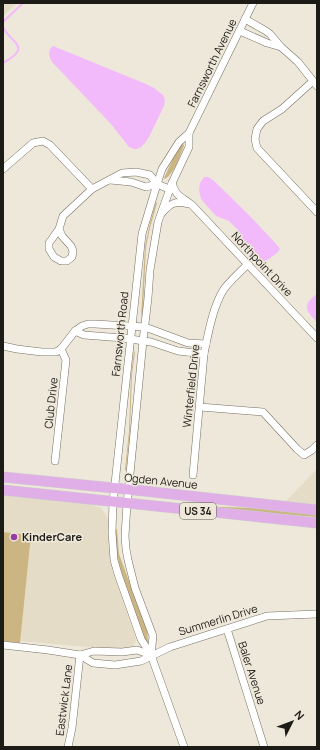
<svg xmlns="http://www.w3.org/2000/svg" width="320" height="750" viewBox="0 0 320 750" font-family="Manrope,sans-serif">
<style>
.built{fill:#e5dcc7}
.green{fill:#cbb583}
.water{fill:#f3bafb}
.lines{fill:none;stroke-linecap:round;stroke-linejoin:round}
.stream{stroke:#f3bafb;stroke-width:2}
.minor-casing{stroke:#757064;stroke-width:8}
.primary-casing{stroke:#cdcdcc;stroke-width:11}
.minor{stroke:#fff;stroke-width:7}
.primary{stroke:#e1afe8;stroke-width:10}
.poi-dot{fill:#983ba5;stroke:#eee8da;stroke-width:1.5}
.labels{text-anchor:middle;stroke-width:3;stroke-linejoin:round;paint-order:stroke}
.shield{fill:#eee8da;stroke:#5c5851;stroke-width:1}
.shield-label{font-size:10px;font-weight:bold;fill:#1d1b16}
.street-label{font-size:11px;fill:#1d1b16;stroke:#eee8da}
.poi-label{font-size:11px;font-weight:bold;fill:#1d1b16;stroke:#eee8da;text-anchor:start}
</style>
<rect width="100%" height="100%" fill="#eee8da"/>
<g class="built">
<polygon points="3,3 17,3 3,16"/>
<polygon points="317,469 317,506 284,503"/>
<polygon points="3,495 87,503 101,508 106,515 108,521 109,549 112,570 135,636 136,640 133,646 129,649 121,650 20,641 31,535 3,532"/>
</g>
<g class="green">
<path d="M183 143 184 146C179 157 175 173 165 179L164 178 180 144Z"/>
<polygon points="156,202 157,203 150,228 146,247 143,310 141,318 145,246 150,223"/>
<polygon points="134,351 135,352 132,374 130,430 126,470 125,470 129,431 131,375"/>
<polygon points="198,506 253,508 317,514 317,517 251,512"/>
<path d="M116 529H117L119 554 147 630 148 642H146C136 615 122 583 117 554 116 546 116 537 116 529Z"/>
<polygon points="3,532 31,535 20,643 3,641"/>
</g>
<g class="water">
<path d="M53 46 146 84 154 88 163 95 165 100 164 106 149 137 145 143 141 147 137 149H134L129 147 111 124 52 62C49 57 47 50 53 46Z"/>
<polygon points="204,177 208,177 212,179 249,215 278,246 280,249 278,252 269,259 265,261 260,261 254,258 241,244 240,234 237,229 229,221 216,216 201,199 199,190 200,183"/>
<path d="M317 294V322C305 310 302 305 317 294Z"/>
</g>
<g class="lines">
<g class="stream">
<polyline points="3,22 23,3"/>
<path d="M3 27C10 43 34 46 3 63"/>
</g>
<defs>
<g id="minor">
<polyline points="245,19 266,31 270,34 281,47 298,62 317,86"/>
<polyline points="240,31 267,43 281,47"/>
<polyline points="313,81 282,109 263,121 257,129 255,139 257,148 317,212"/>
<polyline points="3,169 33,143 43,141 50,145 92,189"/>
<polyline points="110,180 131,182 146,187 157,184"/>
<path d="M172 183C176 197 181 196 192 205L317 338"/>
<path d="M162 213C170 204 175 200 188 204"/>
<polyline points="59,229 62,236 71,246 73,251 72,257 67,261 61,261 54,257 49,249 49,243 59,229 63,216 92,189 122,173 136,172 150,175 157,184 169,189"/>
<polyline points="75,331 84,335 123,338 151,342 178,351 204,354"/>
<polyline points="3,346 17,349 42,352 56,352 61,349 75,331 82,326 88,324 95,324 145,327 188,343 206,344"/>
<polyline points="200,407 263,412 297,449 304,455 312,450 317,445"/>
<polyline points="55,461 66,360 61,349"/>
<path d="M193 475 204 354C208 334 213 306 224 289 231 280 240 272 248 264"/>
<polyline points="227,629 264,747"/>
<polyline points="3,645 48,650 80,655 93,663 115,665 141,661 170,647 267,616 317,614"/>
<polyline points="80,655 94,651 122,652 137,650 151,655"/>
<polyline points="151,655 153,636 135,588 128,560 126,549 125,536 127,504 143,341 148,298 150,270 158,222 172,183 189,147 189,133 253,3"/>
<polyline points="68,747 72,728 80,655"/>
<polyline points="184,747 151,655 141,639 118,574 114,560 112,532 113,502 142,234 157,184 162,169 179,142 189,133"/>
</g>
<g id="primary">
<polyline points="3,477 144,491 317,510"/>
<polyline points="3,490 317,523"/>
</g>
</defs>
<use href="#minor" class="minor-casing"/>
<use href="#primary" class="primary-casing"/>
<use href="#minor" class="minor"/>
<use href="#primary" class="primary"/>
</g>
<circle class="poi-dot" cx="14" cy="537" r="4"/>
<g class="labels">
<rect class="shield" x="180" y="503" width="36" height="16" rx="3"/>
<g class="shield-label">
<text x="198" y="515">US 34</text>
</g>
<g class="street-label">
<text transform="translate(212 63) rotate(-64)" y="4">Farnsworth Avenue</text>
<text transform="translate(262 264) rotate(47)" y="4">Northpoint Drive</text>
<text transform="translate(120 334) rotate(-84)" y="4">Farnsworth Road</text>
<text transform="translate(191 386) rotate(-84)" y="4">Winterfield Drive</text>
<text transform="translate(51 403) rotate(-84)" y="4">Club Drive</text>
<text transform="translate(161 481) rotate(6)" y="4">Ogden Avenue</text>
<text transform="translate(218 620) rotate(-17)" y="4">Summerlin Drive</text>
<text transform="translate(252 673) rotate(72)" y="4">Baler Avenue</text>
<text transform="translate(64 700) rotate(-83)" y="4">Eastwick Lane</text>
</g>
<g class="poi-label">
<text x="22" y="541">KinderCare</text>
</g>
</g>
<rect width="320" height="750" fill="none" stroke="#1d1b16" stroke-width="8"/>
<g transform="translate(292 722) rotate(48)" stroke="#eee8da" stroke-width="3" paint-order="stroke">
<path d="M0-3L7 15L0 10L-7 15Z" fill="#1d1b16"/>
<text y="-6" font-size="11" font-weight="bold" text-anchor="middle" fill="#1d1b16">N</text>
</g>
</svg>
